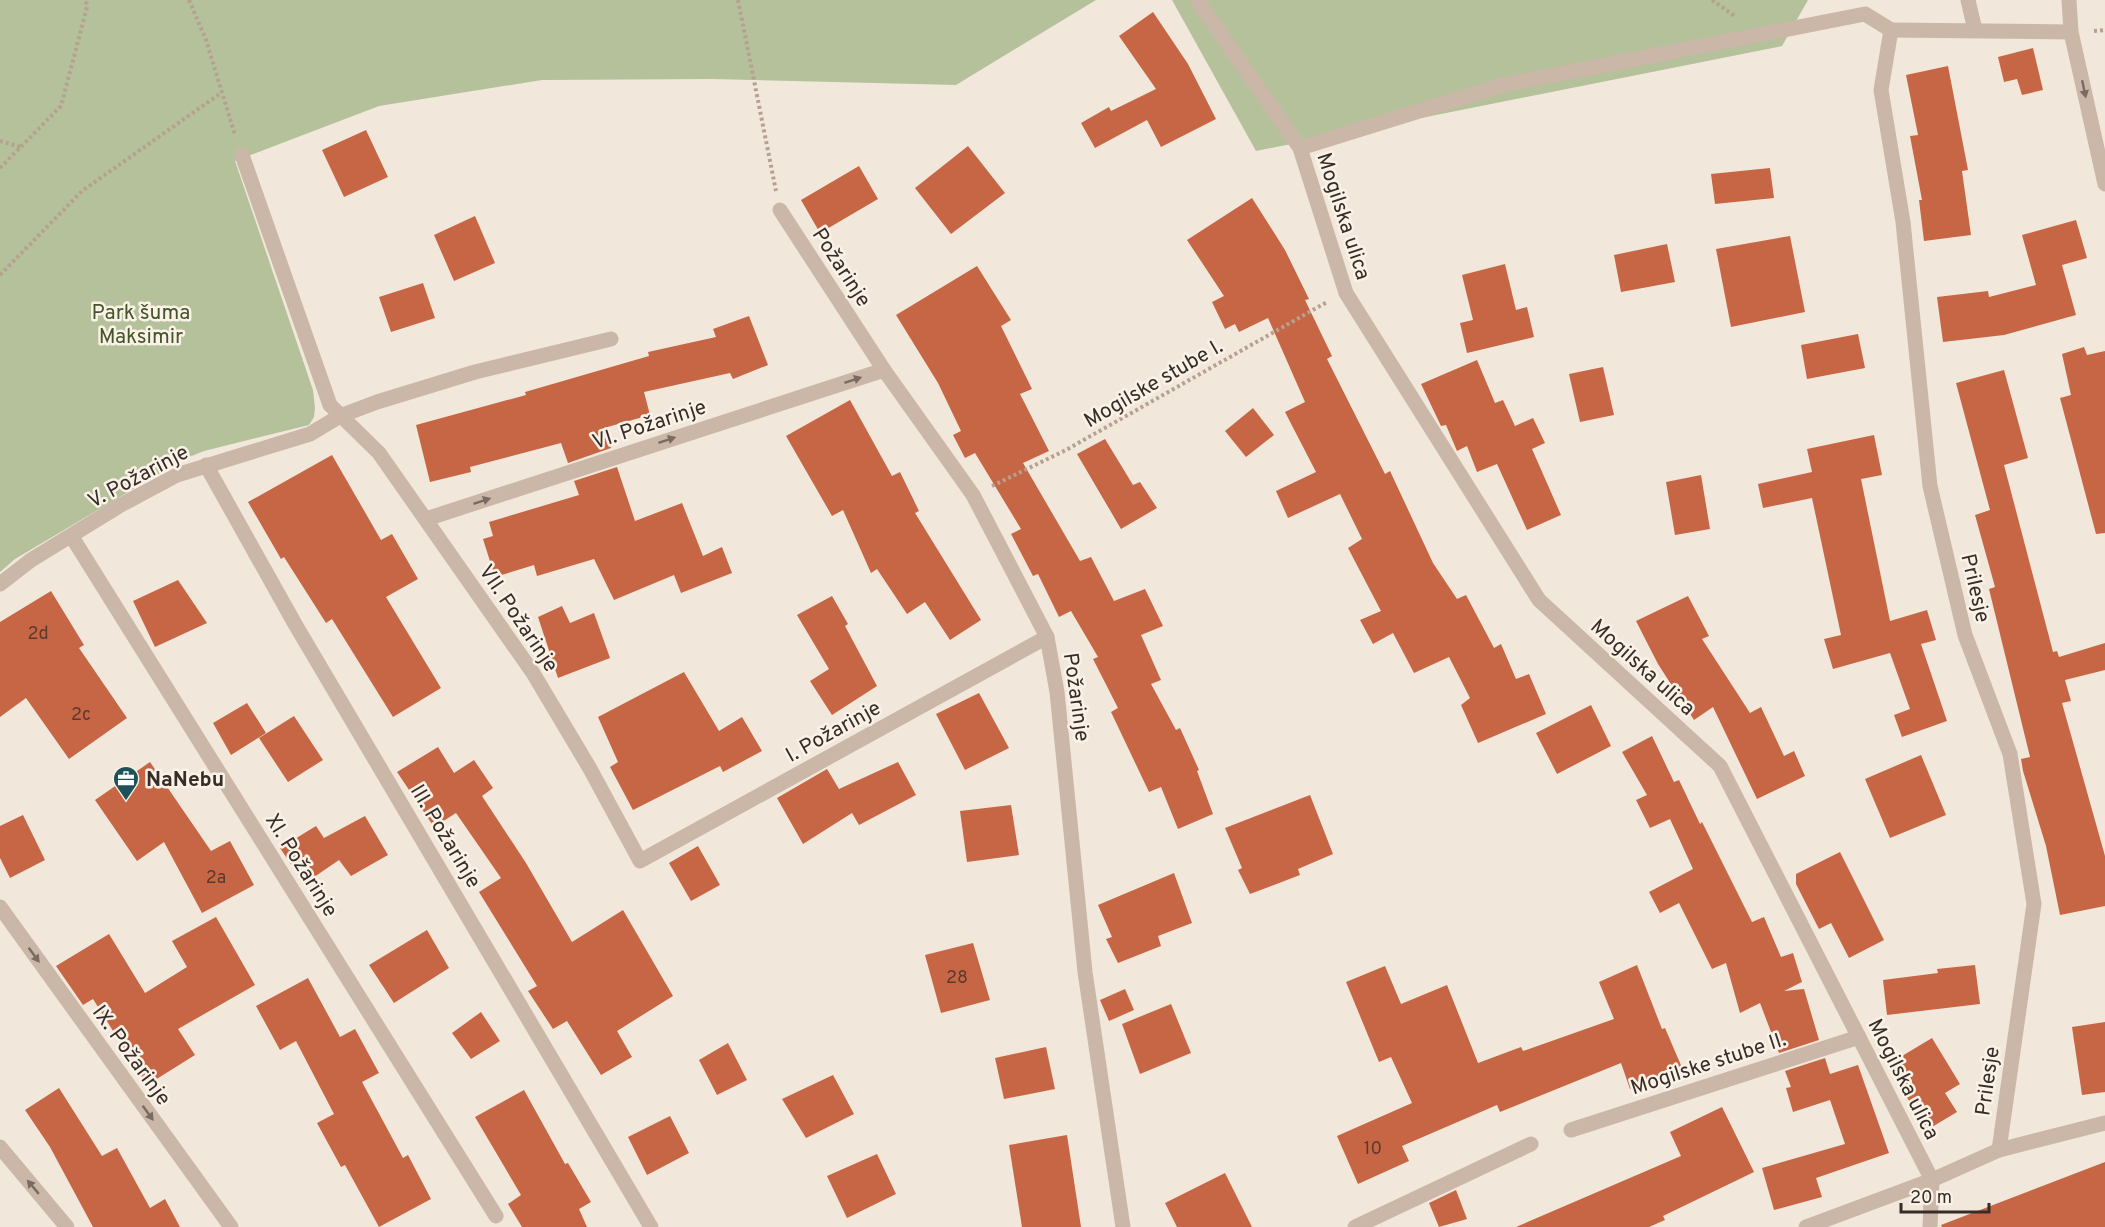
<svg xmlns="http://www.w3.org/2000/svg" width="2105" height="1227" viewBox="0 0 2105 1227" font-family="Overpass,sans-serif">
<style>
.green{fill:#b4c19b}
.building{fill:#c76644}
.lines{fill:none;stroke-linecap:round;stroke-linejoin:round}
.path{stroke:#b6a191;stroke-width:4;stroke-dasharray:3 3;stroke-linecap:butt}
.service{stroke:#cab7a7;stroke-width:15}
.minor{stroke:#cab7a7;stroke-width:15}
.oneway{fill:#796b61}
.labels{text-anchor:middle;stroke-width:5;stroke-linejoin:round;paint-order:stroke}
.number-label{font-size:18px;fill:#5a3a2f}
.street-label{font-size:21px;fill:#362c28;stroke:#faf1e7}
.park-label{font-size:21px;fill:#45552b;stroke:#faf1e7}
.poi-label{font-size:21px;font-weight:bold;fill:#362c28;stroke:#faf1e7;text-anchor:start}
</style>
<rect width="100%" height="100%" fill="#f2e7db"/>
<g class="green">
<polygon points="0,0 1096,0 956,85 712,79 542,80 379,106 235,161 313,390 315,408 314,417 309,425 204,451 184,459 15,559 0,572"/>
<polygon points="1172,0 1808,0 1782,46 1256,151"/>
</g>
<g class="building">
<polygon points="1153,12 1188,64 1216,119 1161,147 1147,120 1095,148 1081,123 1109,107 1111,111 1156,89 1119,36"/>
<polygon points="2033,48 2043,90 2022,95 2017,79 2004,82 1998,57"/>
<polygon points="1948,66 1968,170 1962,171 1971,235 1924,241 1919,200 1922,200 1910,136 1918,135 1906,75"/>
<polygon points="366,130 388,177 344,197 322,150"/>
<polygon points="968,146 1005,193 951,234 915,188"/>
<polygon points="859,166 878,199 820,233 801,200"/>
<polygon points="1770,168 1774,198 1715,204 1711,174"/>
<polygon points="1252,198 1285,250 1309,299 1305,300 1332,356 1327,359 1385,474 1390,471 1433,563 1457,599 1466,595 1494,648 1501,644 1516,679 1529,674 1546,714 1478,743 1461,705 1470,698 1449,657 1414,673 1393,633 1373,644 1360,620 1381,611 1348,548 1362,539 1340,494 1288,518 1276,491 1316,472 1285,412 1305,402 1268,318 1239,332 1235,324 1225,329 1212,302 1224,296 1187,240"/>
<polygon points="475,216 495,263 454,281 434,235"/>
<polygon points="2076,220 2087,258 2062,265 2076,315 2004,335 1943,342 1937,297 1988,291 1989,297 2036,285 2022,235"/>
<polygon points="1790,236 1805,312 1731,327 1716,249"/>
<polygon points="1667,244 1675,282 1621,292 1614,255"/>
<polygon points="1505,264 1516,310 1527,307 1534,337 1467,353 1460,323 1473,320 1462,275"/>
<polygon points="977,266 1011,320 1001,326 1032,389 1020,394 1049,451 1023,463 1080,561 1091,557 1114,601 1145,589 1163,626 1141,635 1161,680 1151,684 1176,730 1180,728 1199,770 1197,771 1213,814 1178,829 1161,787 1149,792 1111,712 1118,708 1093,659 1098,657 1071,611 1059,617 1038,574 1033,576 1011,534 1021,529 975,453 965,458 953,435 961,431 938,383 896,315"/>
<polygon points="423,283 435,318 391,332 379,297"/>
<polygon points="749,316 768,365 733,379 730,373 644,392 650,415 604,428 611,448 568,463 561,443 470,467 471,472 430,482 416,425 526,395 525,392 649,356 648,352 716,337 713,329"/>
<polygon points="1858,334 1865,368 1807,379 1801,345"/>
<polygon points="2084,347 2087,355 2105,351 2105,533 2096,534 2060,398 2071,395 2062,354"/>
<polygon points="1477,360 1495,403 1503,400 1515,426 1533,418 1545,443 1532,449 1561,515 1527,530 1497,464 1477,472 1467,446 1457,451 1446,425 1441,426 1421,384"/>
<polygon points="1603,367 1614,415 1580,422 1569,374"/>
<polygon points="2004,370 2028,458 2004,465 2053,652 2057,651 2059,657 2105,643 2105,670 2065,680 2071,701 2062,703 2105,856 2105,906 2060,915 2046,846 2023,771 2021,759 2030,757 1989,589 1995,587 1975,515 1990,510 1956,383"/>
<polygon points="850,400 892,476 900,472 919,511 915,513 981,620 950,640 925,602 907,614 877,569 871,573 843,510 832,516 786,436"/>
<polygon points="1253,408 1274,435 1246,457 1225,431"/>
<polygon points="1874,435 1882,475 1861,479 1890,621 1927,610 1936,640 1921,644 1947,721 1902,737 1894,715 1910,709 1890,653 1833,669 1824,639 1841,635 1812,498 1763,508 1758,484 1812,472 1807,449"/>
<polygon points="1105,439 1133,485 1140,482 1157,508 1121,529 1077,454"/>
<polygon points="332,455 381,540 392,534 418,579 386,597 441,688 393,717 332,619 326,623 284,557 281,559 248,502"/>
<polygon points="617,467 635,521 682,503 703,556 722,547 732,573 681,593 674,575 614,600 594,559 537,576 534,565 495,577 483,539 493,536 489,522 579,495 574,481"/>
<polygon points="1701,475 1710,529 1675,535 1666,482"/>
<polygon points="178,580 207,623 155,647 133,601"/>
<polygon points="51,591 84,645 79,648 127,718 69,759 26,698 0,717 0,622"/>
<polygon points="832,596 848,624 845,626 877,686 832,715 810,681 829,669 797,615"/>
<polygon points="1688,596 1709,636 1702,639 1750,713 1761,707 1784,756 1794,751 1805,776 1757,799 1713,707 1694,720 1658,664 1636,621"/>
<polygon points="562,606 570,623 594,613 610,658 558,678 538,617"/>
<polygon points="684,672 719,731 742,717 762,751 723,772 720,766 633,810 610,767 618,762 598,717"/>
<polygon points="979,693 1009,748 965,770 936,714"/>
<polygon points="247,703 266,733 231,755 213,723"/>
<polygon points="1591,705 1611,746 1557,774 1536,733"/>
<polygon points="294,716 323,760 288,782 259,738"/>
<polygon points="1652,736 1674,782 1679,780 1700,824 1702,822 1752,922 1764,917 1781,957 1793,953 1802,982 1784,991 1804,989 1819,1040 1779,1053 1760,1003 1740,1013 1726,963 1712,969 1679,903 1660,913 1649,892 1693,869 1670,819 1650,828 1636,800 1647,795 1622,752"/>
<polygon points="438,747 454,773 474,760 493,788 482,796 526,863 572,942 623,910 673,996 617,1031 632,1057 601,1075 567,1021 553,1029 528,991 537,986 479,892 501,878 456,813 434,827 397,772"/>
<polygon points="1921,755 1946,815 1890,838 1865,779"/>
<polygon points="150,762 211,851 230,841 254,885 202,913 164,842 137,861 95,800"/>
<polygon points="898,762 916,795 859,825 852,813 803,844 777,798 827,769 839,789"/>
<polygon points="1310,795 1333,854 1298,869 1300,875 1250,894 1238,870 1242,868 1225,828"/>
<polygon points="1011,805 1019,855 967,862 960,811"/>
<polygon points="23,815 45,860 10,878 0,858 0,826"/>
<polygon points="365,816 388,855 351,876 339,860 304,884 280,848 316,826 324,838"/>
<polygon points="698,846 720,885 691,901 669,863"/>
<polygon points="1840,852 1884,940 1849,958 1831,923 1819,929 1796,884 1796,874"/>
<polygon points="1174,873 1192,923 1158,936 1161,946 1118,963 1106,939 1112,937 1098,905"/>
<polygon points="216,917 255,985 178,1029 195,1055 147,1085 93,999 83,1005 56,966 109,934 145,993 187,967 172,941"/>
<polygon points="427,930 449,968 394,1003 369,965"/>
<polygon points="973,943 990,1000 941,1013 925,955"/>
<polygon points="1637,965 1662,1029 1665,1028 1683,1070 1630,1089 1621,1063 1500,1112 1497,1105 1402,1146 1409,1161 1358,1184 1337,1136 1412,1103 1391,1057 1379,1062 1346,982 1385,966 1401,1004 1447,985 1478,1063 1521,1047 1523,1051 1614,1019 1599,982"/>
<polygon points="1975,965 1980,1004 1887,1015 1883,980 1938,973 1937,969"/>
<polygon points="308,978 340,1037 355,1029 379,1073 362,1082 403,1158 408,1155 431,1199 379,1227 345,1165 341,1167 317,1123 334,1114 296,1041 280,1050 256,1006"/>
<polygon points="1125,989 1134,1010 1109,1021 1100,1000"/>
<polygon points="1171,1004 1191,1053 1140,1074 1122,1024"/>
<polygon points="481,1012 500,1041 471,1059 452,1033"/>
<polygon points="2105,1022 2105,1092 2082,1095 2072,1027"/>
<polygon points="1932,1038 1960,1084 1945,1093 1957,1112 1927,1130 1887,1065"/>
<polygon points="728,1043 747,1080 717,1095 699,1060"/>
<polygon points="1046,1047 1055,1089 1004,1099 995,1058"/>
<polygon points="1825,1058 1830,1074 1858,1065 1889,1153 1816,1178 1822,1197 1774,1210 1762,1168 1845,1144 1830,1100 1793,1112 1786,1088 1791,1087 1785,1071"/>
<polygon points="833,1075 854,1114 806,1138 782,1099"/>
<polygon points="59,1088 102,1156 117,1148 150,1208 165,1199 180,1227 93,1227 50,1147 25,1110"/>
<polygon points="524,1090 565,1164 568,1163 591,1202 579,1209 587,1227 522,1227 508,1204 521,1195 475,1117"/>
<polygon points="1722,1107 1754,1172 1663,1216 1665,1220 1649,1227 1516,1227 1681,1156 1670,1132"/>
<polygon points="670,1116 689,1153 647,1175 628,1137"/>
<polygon points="1067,1135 1081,1227 1022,1227 1009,1145"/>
<polygon points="877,1154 896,1194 847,1218 827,1176"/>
<polygon points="2105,1162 2105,1227 1942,1227 1941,1225"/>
<polygon points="1225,1173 1252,1227 1177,1227 1165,1203"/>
<polygon points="1456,1190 1467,1219 1439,1227 1429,1203"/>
</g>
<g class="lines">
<g class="path">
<polyline points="189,0 206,40 235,135"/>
<polyline points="738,0 776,191"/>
<polyline points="1712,0 1736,17"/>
<polyline points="2094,31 2105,30"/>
<polyline points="0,141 21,147"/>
<polyline points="0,168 61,106 87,7 86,0"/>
<polyline points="0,275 82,191 221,93"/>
<polyline points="992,486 1066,450 1327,302"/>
</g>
<polyline class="service" points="1806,1227 1932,1180"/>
<g class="minor">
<polyline points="1197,0 1300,148 1346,293 1539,600 1720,766 1932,1180 1930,1227"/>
<polyline points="1968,0 1975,30"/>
<polyline points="2069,0 2071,32 2105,184"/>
<polyline points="1891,30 1881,90 1903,222 1930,486 1965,635 2010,754 2034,904 1999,1150"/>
<polyline points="1891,30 2071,32"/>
<polyline points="1300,148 1503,85 1865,14 1891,30"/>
<polyline points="242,155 330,405 379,453 533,673 589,767 640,861 1047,637"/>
<polyline points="780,210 884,370 973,495 1047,637 1057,692 1085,972 1123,1227"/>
<polyline points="206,465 295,624 651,1227"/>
<polyline points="426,519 884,370"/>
<polyline points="72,537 496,1216"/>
<polyline points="0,584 31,560 119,506 177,475 310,434 340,416 377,402 475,372 611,339"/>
<polyline points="0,907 231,1227"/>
<polyline points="1571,1130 1859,1037"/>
<polyline points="0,1147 67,1227"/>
<polyline points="1932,1180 1999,1150 2105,1123"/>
<polyline points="1355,1227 1531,1144"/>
</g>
</g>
<defs><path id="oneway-solid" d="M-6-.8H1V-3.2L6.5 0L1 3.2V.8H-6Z" transform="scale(1.5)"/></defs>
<g class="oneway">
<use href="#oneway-solid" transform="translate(2084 89) rotate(78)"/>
<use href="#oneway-solid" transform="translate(853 380) rotate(-18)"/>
<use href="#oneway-solid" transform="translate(667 440) rotate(-18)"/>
<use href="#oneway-solid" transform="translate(482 501) rotate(-18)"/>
<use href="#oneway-solid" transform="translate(34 955) rotate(54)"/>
<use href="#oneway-solid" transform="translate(148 1113) rotate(54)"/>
<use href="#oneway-solid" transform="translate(33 1187) rotate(-130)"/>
</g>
<defs>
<symbol id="office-pin" viewBox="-11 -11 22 30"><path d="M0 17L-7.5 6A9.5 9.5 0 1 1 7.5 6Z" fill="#1d5358" stroke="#faf1e7"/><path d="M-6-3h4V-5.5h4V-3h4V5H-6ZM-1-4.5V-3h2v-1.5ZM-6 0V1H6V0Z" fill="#fff"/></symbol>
</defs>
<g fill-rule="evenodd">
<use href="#office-pin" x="111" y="764" width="30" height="40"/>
</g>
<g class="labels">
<g class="number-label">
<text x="38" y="639">2d</text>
<text x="81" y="720">2c</text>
<text x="216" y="883">2a</text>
<text x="957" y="983">28</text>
<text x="1373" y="1154">10</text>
</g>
<g class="street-label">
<text transform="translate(1344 216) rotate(72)" y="7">Mogilska ulica</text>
<text transform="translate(842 267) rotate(57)" y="7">Požarinje</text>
<text transform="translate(1153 383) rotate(-30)" y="7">Mogilske stube I.</text>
<text transform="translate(649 424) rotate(-18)" y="7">VI. Požarinje</text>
<text transform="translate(138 476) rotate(-28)" y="7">V. Požarinje</text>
<text transform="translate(1976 588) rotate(77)" y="7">Prilesje</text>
<text transform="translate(519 618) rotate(56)" y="7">VII. Požarinje</text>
<text transform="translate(1643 667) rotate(42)" y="7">Mogilska ulica</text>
<text transform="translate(1077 697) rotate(82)" y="7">Požarinje</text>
<text transform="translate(833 731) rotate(-29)" y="7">I. Požarinje</text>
<text transform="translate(446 836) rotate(59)" y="7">III. Požarinje</text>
<text transform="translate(302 865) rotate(58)" y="7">XI. Požarinje</text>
<text transform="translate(132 1055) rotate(54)" y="7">IX. Požarinje</text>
<text transform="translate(1708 1063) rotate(-18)" y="7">Mogilske stube II.</text>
<text transform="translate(1904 1079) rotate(63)" y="7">Mogilska ulica</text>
<text transform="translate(1987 1081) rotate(-82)" y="7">Prilesje</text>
</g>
<g class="park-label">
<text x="141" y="319">Park šuma<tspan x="141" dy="24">Maksimir</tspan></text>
</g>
<g class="poi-label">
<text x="146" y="786">NaNebu</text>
</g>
</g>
<path d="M1901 1203v9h88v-9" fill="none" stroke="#362c28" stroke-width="3"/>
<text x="1910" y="1203" font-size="18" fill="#362c28" stroke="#faf1e7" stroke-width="4.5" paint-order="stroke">20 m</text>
</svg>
